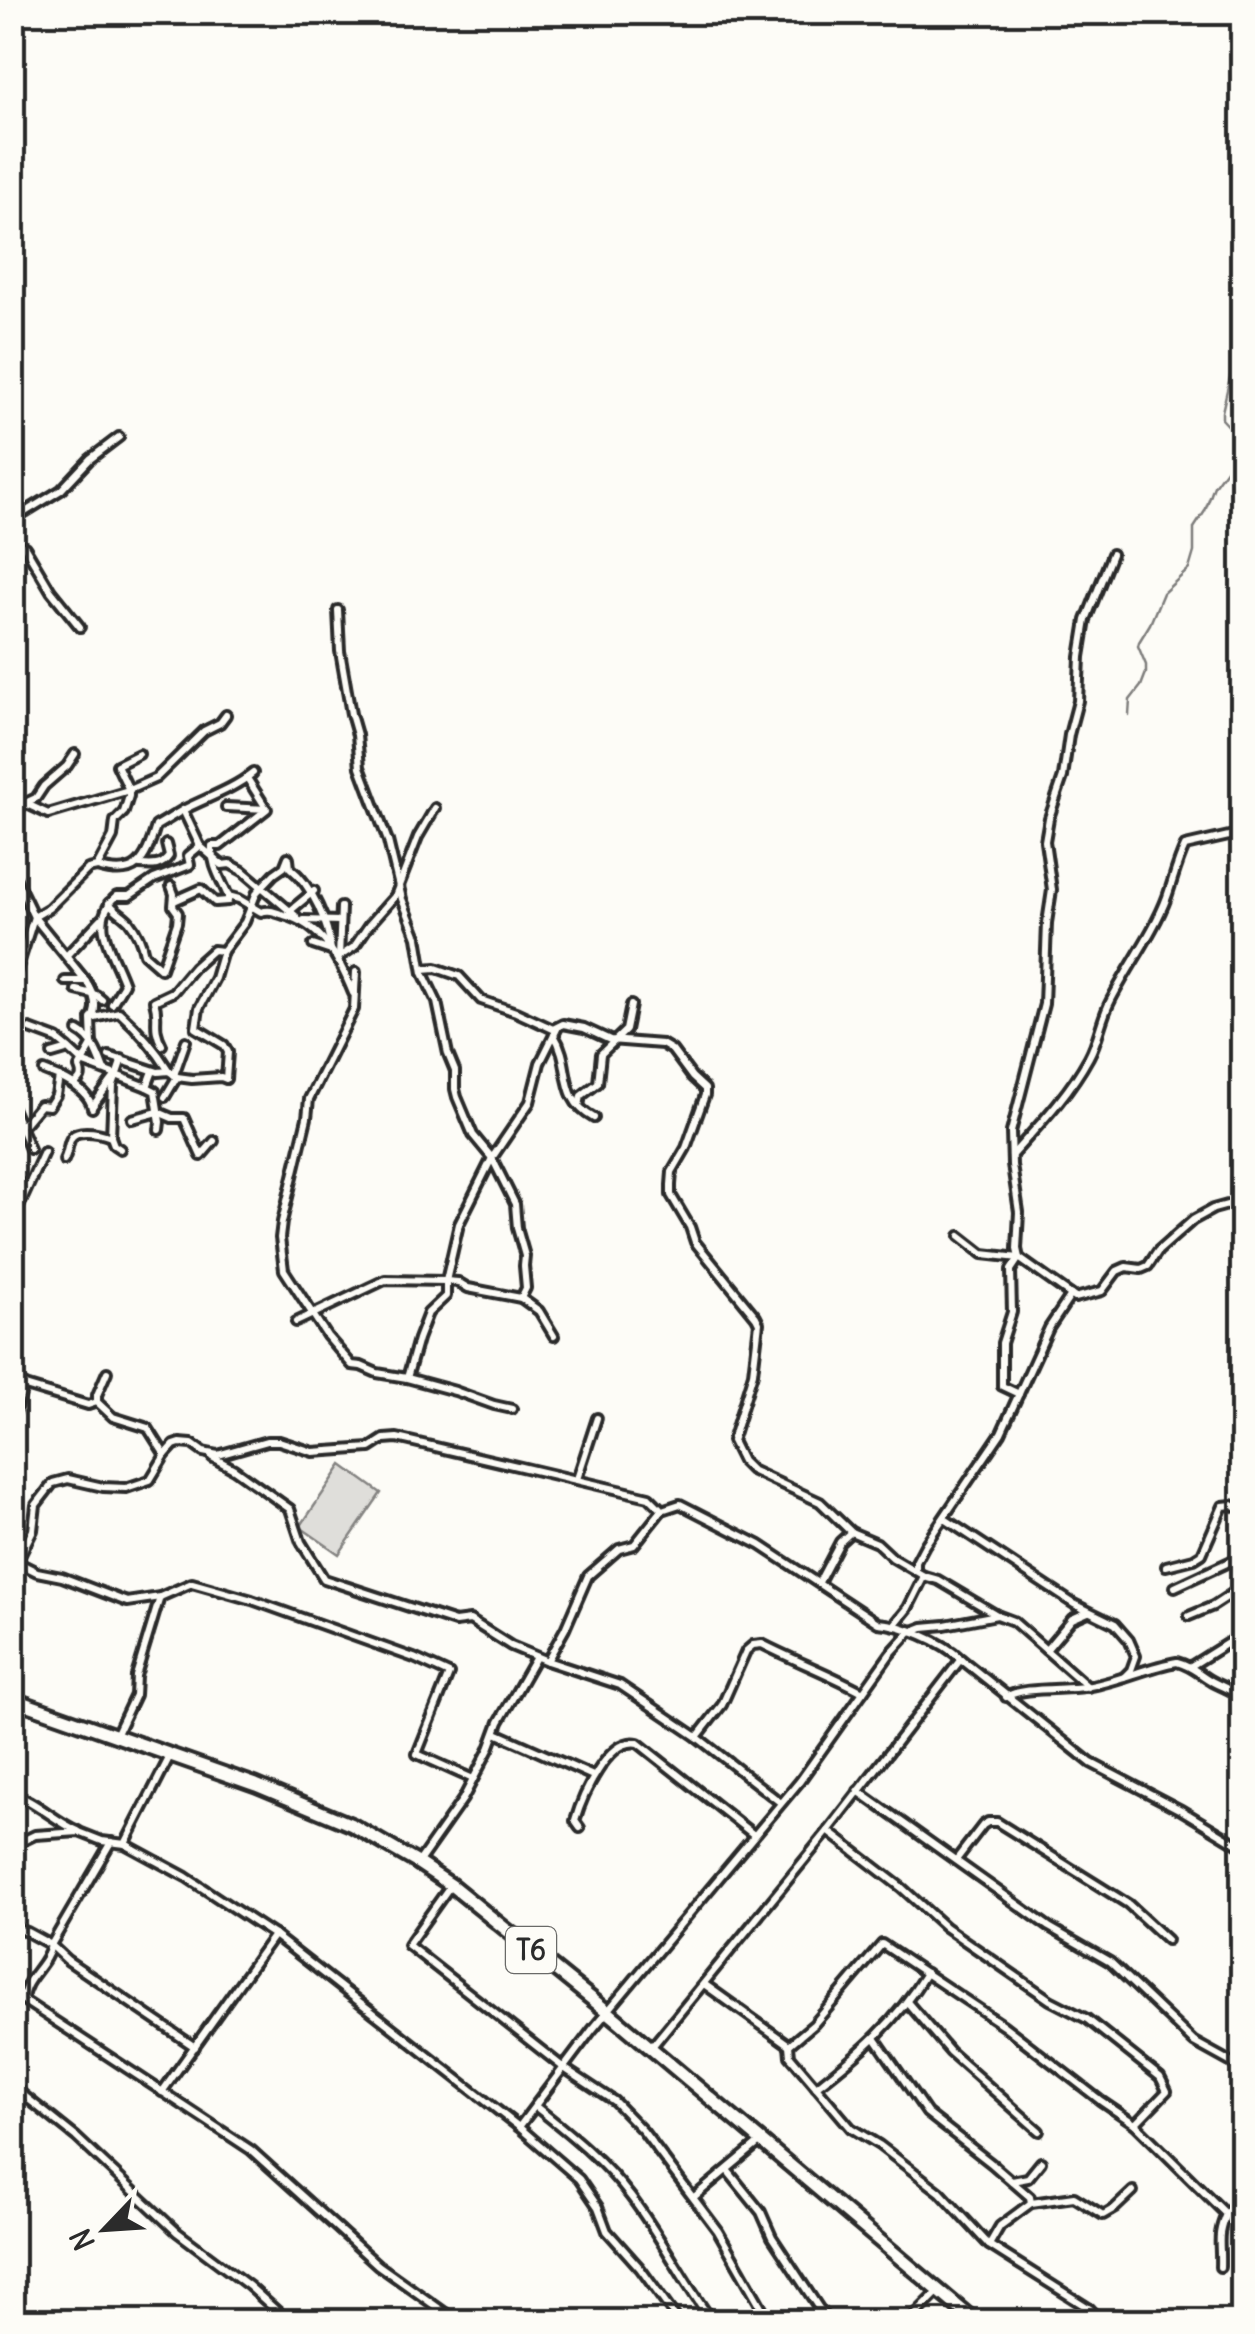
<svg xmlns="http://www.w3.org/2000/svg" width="1255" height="2334" viewBox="0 0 1255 2334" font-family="Delius,sans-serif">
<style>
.green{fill:#dfdeda;stroke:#858482;stroke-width:2.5}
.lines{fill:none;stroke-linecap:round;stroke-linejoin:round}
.stream{stroke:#7e7d7b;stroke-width:2.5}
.minor-casing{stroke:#2b2b2b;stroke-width:14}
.trunk-casing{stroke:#2b2b2b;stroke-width:19}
.minor{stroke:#fdfcf7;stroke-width:6}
.trunk{stroke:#fdfcf7;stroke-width:11}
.labels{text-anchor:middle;stroke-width:8;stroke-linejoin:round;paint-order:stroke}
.shield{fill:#fdfcf7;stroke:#6a6a68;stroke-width:2.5}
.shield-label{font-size:28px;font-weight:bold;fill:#2b2b2b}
</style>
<rect width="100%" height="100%" fill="#fdfcf7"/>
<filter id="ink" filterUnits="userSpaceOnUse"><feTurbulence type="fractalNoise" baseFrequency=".01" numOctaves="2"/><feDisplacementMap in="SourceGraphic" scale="20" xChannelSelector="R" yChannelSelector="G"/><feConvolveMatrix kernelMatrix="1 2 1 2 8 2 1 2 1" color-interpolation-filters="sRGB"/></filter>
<g filter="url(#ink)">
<polygon class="green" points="342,1465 381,1493 339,1554 300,1527"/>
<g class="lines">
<polyline class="stream" points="1129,715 1130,700 1141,686 1146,673 1146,665 1138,646 1139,642 1150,624 1163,593 1189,569 1194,552 1194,528 1205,511 1214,486 1235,457 1234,432 1222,419 1222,412 1232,368 1242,358"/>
<defs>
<g id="minor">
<polyline points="12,520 61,490 90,459 119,437"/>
<polyline points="12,542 25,547 51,591 80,627"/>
<polyline points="338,610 340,651 351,714 357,735 360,767 388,841 402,899 417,937 423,973 437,1002 448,1054 455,1071 455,1089 457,1097 473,1135 492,1158 515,1204 517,1228 525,1256 524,1266 526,1288 521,1298"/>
<path d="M139 754 117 765 129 790V796L124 812 115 821 113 837 97 867C137 879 145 862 156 826 166 821 175 814 185 809 209 797 233 789 253 773"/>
<polyline points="247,778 266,808"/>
<polyline points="12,797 48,814 129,790 156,778 204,731 220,723 226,715"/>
<path d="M226 807 267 809 220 846H212C211 865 221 879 228 896L239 899 261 912C270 909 275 912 284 915 323 925 339 959 353 993"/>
<polyline points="12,809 36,798 44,786 67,766 75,754"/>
<polyline points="200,846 222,865 230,864 243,871 297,917"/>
<path d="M289 859 290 868C312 885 329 924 331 951L313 945"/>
<path d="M140 865C152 866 162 867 169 856L166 844"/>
<polyline points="12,871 34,917 86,981"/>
<polyline points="174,901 201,889 215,902 228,901 228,896"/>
<path d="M109 903C115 911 123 914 129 921 136 930 142 943 144 954L161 969 177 923 178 913 173 906 174 894 171 886"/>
<polyline points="290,911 314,891"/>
<polyline points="304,920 339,921"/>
<polyline points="66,956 101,919"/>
<polyline points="339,957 354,947 369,925 395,896 418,837 435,808"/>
<polyline points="339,958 341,907"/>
<polyline points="423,969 436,968 459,976 481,1000 516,1012 553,1029 563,1024 584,1028 610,1040 662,1044 672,1050 692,1077 705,1089 705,1095 686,1148 672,1172 671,1185 671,1195 690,1227 695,1242 756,1317 759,1323 753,1373 732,1441 742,1461 751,1470 820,1502 851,1532 840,1542 819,1582"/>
<polyline points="356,972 354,1009 309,1099 307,1118 282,1222 280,1238 284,1270 327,1336 352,1365 361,1366 377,1373 407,1378 455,1391 494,1405 512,1409"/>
<path d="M65 981H86C93 992 99 1006 92 1018"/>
<polyline points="12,986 34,917 49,908 88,869 97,867"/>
<polyline points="76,990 96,995 102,1000"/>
<path d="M112 1004 124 984C114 954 87 921 117 896H129L154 879 190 865 188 856 200 846 183 810"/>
<polyline points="30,1029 57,1039 68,1048"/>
<path d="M78 1031C93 1039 98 1054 104 1070"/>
<path d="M554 1035C573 1065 557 1098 594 1118"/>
<path d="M162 1045C151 1025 160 1019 154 1001L173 992 194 967 213 950 223 951"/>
<polyline points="52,1054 69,1049 84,1063 116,1075 92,1107"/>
<polyline points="109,1056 158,1072 169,1071 177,1077 192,1079 221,1077 226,1079 228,1052 224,1045 196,1028 199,1008 215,978 223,951 245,922 257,892 274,874 284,867 288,857"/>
<polyline points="116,1075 147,1087 153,1071"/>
<polyline points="174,1075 186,1041"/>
<path d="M59 1077C72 1083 90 1094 92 1108"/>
<path d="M74 1085C80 1079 83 1077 79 1068L92 1045 91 1019 119 1012C139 1030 155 1048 169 1071"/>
<polyline points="147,1087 155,1091 160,1122 159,1130"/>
<polyline points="165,1097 177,1077"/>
<polyline points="579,1106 581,1096 598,1083 601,1054 626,1030 631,1005"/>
<polyline points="12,1108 30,1149"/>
<polyline points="132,1119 158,1112 172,1118 184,1118 201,1156 214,1141"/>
<polyline points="18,1125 25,1123 40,1105 49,1106 56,1095 59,1077 44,1071"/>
<polyline points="120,1149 114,1145 111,1137 113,1085 122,1059"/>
<path d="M1012 1155C1040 1124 1069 1094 1089 1057 1099 1039 1101 1018 1111 1000 1128 967 1155 930 1167 897 1173 880 1177 863 1185 846L1242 833"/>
<path d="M64 1160C71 1146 65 1132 86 1132 96 1132 101 1133 111 1137"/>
<polyline points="12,1181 27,1186"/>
<polyline points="12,1222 44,1152"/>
<polyline points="960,1236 983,1254 1019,1258 1071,1295"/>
<polyline points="296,1322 385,1280 446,1281 458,1282 468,1288 521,1298 539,1311 554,1336"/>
<polyline points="107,1372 97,1395 97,1402 113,1417 148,1428 165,1455"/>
<polyline points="407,1378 418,1339 428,1313 446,1296 446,1281 459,1224 492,1158 530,1102 540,1063 557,1029"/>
<polyline points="12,1382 88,1405 97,1402"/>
<polyline points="1019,1394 1002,1386 1002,1343 1012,1312 1011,1270 1019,1258 1017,1249 1019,1212 1012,1165 1011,1132 1044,1004 1047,923 1052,890 1045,841 1049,818 1063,777 1069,735 1078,701 1080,657 1086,620 1112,554"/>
<polyline points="12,1421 24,1385"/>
<polyline points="212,1457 234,1469 290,1509 301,1542 324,1579 455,1622 470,1620 511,1646 547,1661 565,1629 588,1576 619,1549 634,1545 662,1510"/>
<polyline points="577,1479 597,1418"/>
<polyline points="945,1519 1074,1604 1115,1624 1129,1640 1136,1656 1131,1670 1124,1677"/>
<polyline points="851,1532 877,1543 893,1558 924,1576 938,1580 997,1615 1013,1621 1088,1687"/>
<polyline points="15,1561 37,1572 62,1577 127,1602 160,1597"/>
<path d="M17 1562 33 1530 36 1505 53 1483 68 1479 103 1487 126 1488 150 1480 165 1455 174 1445 180 1443 192 1444 203 1452 218 1455 267 1441H279L313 1452 370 1448 384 1439 397 1438 649 1497 662 1510 680 1504 760 1545 878 1623C904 1625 942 1641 961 1659"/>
<polyline points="1166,1566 1194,1559 1202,1554 1223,1506 1232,1505 1242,1510"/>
<polyline points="916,1570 916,1562 925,1545 1001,1433 1049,1328 1071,1295 1075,1298 1102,1291 1117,1271 1126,1267 1141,1269 1148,1266 1158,1251 1193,1220 1213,1209 1242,1201"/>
<polyline points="1175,1587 1242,1556"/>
<polyline points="1189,1616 1213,1606 1242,1587"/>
<polyline points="895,1624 908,1608 924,1576"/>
<polyline points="1046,1650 1072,1619 1088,1612"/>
<polyline points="547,1661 620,1685 697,1737 781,1803"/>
<polyline points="1191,1666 1242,1634"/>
<path d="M1006 1697C1021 1687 1063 1690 1084 1687 1116 1683 1146 1667 1177 1662 1193 1666 1200 1675 1213 1682 1224 1688 1234 1690 1242 1699"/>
<polyline points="496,1733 593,1776"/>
<polyline points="116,1735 135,1695 136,1676 160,1597 192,1583 252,1600 414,1658 449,1674 417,1754 473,1779"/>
<path d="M697 1737 722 1705 746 1651 753 1645 762 1644C795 1661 830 1674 863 1692"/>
<polyline points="858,1791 1049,1927 1110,1962 1194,2042 1232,2063 1242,2073"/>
<path d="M12 1794C33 1799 56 1822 78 1831"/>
<path d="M580 1828 575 1821C582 1797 608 1737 638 1743L754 1835"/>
<polyline points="828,1831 902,1888 945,1927 1050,2000 1087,2019 1160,2077 1167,2091 1135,2124"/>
<polyline points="111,1842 51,1945 67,1960 195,2047"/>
<polyline points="125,1844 170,1756"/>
<polyline points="12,1846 35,1835 79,1832 102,1841 125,1844 186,1877 274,1935 519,2127 579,2179 598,2207 607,2231 640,2268 679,2322"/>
<polyline points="956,1860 983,1825 988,1822 997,1822 1128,1904 1167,1940"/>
<polyline points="418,1863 463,1799 489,1749 499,1722 536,1657"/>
<polyline points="450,1886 408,1945 564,2068 614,2101 643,2131 718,2231 770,2322"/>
<path d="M12 1927 27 1932 51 1945C47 1966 24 1978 23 2000L251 2150 378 2265 458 2322"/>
<polyline points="704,1984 789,2045 790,2056 851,2128 879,2145 940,2192 989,2245 1090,2309 1102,2322"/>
<polyline points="12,1988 21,1995"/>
<polyline points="908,2003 950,2052 1039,2131"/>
<polyline points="875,2038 927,2113 992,2164 1030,2197 1031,2203"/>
<path d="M789 2045 814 2024 882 1944 1003 2025 1101 2101 1135 2124 1226 2214C1216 2237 1221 2242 1220 2267"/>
<polyline points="650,2049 828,1831 961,1659 1091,1763 1181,1810 1242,1847"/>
<polyline points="12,2086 76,2137 177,2232 249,2286 289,2322"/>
<path d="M816 2087C860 2053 897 2021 926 1973"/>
<polyline points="162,2092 274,1935"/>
<path d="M535 2106C570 2134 604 2161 631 2197 661 2236 683 2282 713 2322"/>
<polyline points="519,2127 592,2030 800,1781 890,1654 910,1632 923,1627 945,1625 997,1615"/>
<polyline points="727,2170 761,2212 772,2237 828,2322"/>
<polyline points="1012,2181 1028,2178 1041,2162"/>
<polyline points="1242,2195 1226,2214 1242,2219"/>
<polyline points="694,2197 761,2141"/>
<polyline points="989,2245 1000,2226 1031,2203 1074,2197 1103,2215 1115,2208 1133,2191"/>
<polyline points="908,2322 939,2291"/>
</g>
<polyline id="trunk" points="12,1699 256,1785 352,1825 418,1863 451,1885 608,2012 976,2322"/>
</defs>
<use href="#minor" class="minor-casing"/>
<use href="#trunk" class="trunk-casing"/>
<use href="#minor" class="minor"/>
<use href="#trunk" class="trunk"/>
</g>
</g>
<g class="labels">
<rect class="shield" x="506" y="1927" width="50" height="46" rx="8"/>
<g class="shield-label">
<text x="531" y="1960">T6</text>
</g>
</g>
<rect width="1255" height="2334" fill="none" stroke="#fdfcf7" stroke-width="50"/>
<rect x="25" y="25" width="1205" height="2284" fill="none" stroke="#2b2b2b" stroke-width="4" filter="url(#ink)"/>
<g transform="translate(105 2229) rotate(245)" stroke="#fdfcf7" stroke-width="8" paint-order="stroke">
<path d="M0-8L18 38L0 25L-18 38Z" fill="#2b2b2b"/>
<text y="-15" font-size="28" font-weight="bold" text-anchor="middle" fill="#2b2b2b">N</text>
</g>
</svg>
